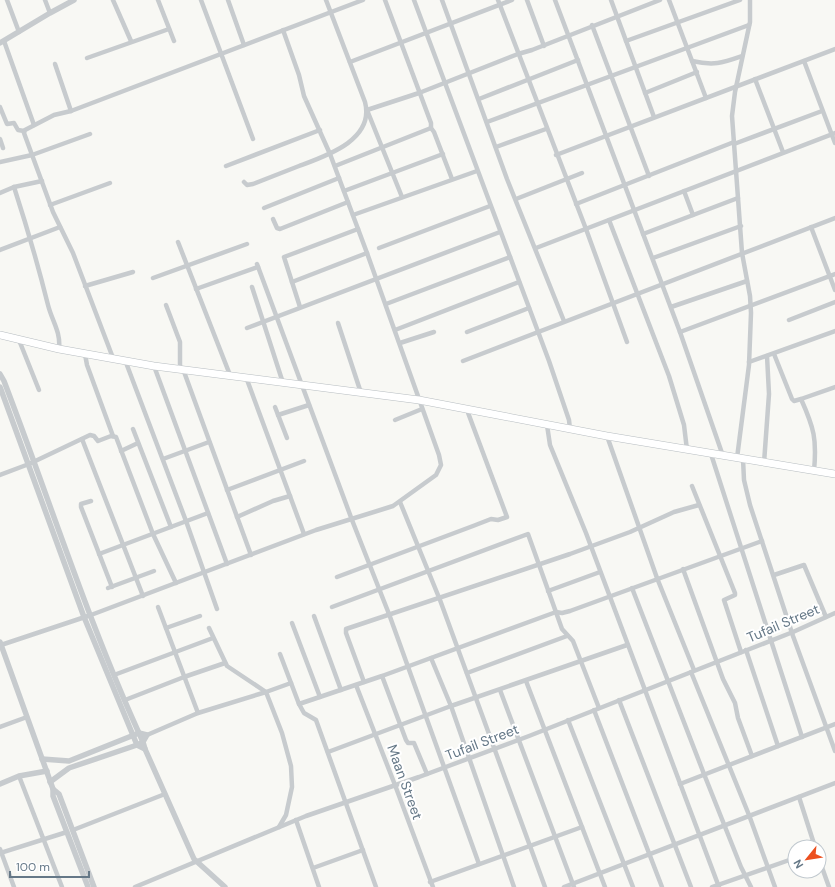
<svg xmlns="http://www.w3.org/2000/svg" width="835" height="887" viewBox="0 0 835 887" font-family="'DM Sans',sans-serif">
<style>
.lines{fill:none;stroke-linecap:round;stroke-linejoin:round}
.secondary-casing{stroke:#b7bdc1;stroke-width:8}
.minor{stroke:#c7cbce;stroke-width:4.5}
.tertiary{stroke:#c7cbce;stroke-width:5.5}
.secondary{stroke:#fff;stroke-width:7}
.labels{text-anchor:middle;stroke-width:4;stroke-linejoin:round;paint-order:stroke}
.street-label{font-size:14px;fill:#657887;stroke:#fff}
</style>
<rect width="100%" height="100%" fill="#f8f8f4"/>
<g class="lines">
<defs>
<polyline id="secondary" points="0,335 59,349 154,366 419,400 607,436 835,474"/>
</defs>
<use href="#secondary" class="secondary-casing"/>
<g class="minor">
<polyline points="7,0 19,32"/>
<polyline points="45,0 50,13"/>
<polyline points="113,0 131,41"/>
<polyline points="158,0 174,41"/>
<polyline points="201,0 253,139"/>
<polyline points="228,0 244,45"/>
<polyline points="385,0 431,123 431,128 434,132 452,179"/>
<polyline points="414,0 549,361 569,420 570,429"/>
<polyline points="442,0 507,179 564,321"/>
<polyline points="498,0 586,229 627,342"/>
<polyline points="527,0 544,46"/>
<polyline points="555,0 680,332 723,456"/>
<polyline points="611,0 654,117"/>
<polyline points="669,0 706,98"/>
<polyline points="592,25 649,176"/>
<polyline points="4,41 34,125"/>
<polyline points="626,41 740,0"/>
<polyline points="87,58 169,29"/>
<path d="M692 61C714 66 722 63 742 56"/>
<polyline points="804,61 835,143"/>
<polyline points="350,62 512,0"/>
<polyline points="55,64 71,111"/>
<polyline points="755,79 783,152"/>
<polyline points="645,93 697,72"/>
<polyline points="479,99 578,60"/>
<polyline points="0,107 7,124 14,123 18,130 24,131"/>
<polyline points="487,122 749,25"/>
<polyline points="0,139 3,148"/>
<polyline points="734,144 822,111"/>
<polyline points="496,147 546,129"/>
<polyline points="556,155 835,49"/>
<polyline points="0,162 32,155 90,134"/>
<polyline points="226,166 320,130"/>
<polyline points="335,166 431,128"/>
<path d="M244 182 247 185 253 184C268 178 284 172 299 166 326 156 375 140 365 102L326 0"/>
<path d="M14 187C27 227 38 265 48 305 52 321 61 332 59 349"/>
<polyline points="344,191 443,154"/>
<polyline points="684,191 693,215"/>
<polyline points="0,193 14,187 42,181"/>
<polyline points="402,197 367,110 419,93 518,54 532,50 660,0"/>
<polyline points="516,199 582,173"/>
<polyline points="576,204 734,142"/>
<polyline points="50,205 110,183"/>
<polyline points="264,208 339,178"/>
<polyline points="353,215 477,171"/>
<polyline points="273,219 277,228 280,229 348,202"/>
<polyline points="609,220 669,376 684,425 687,450"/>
<polyline points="811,227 835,290"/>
<polyline points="643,234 738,198"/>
<polyline points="178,242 230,375"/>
<polyline points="379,248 490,206"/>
<polyline points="536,248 835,133"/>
<polyline points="0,250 60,227"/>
<polyline points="653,258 741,226"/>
<polyline points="257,264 352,520 389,614 479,864"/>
<polyline points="153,278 247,244"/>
<polyline points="292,282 367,253"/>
<polyline points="85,286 133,272"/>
<polyline points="252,287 283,383"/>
<polyline points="196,289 258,267"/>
<polyline points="386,304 510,257"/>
<polyline points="166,305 180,342 180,369"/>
<polyline points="300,307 284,257 358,229"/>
<polyline points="671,307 747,281"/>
<polyline points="789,320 835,302"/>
<polyline points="338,323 361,393"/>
<polyline points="247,328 500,232"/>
<polyline points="395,330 519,282"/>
<polyline points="467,332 529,308"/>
<polyline points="680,332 835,274"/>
<polyline points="19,340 39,390"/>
<polyline points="400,343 434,332"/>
<polyline points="85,354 87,365 113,436"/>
<polyline points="774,354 792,399 794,401 801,399"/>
<polyline points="113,358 73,253 53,212 24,133 25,130 54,115 71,111 363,0"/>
<polyline points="125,360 186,521 217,609"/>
<polyline points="463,361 835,218"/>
<polyline points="749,362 835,331"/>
<polyline points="154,366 227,564"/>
<polyline points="183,369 251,555"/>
<polyline points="246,377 304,534"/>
<polyline points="275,407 287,438"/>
<polyline points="278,415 309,405"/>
<polyline points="395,420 422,409"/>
<polyline points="547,425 550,445 586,533 719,887"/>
<polyline points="133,429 171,527"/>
<polyline points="607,436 657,578 694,670"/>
<polyline points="82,439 143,596"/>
<polyline points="121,451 138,443"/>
<polyline points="711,454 802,737"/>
<polyline points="737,458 749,365 751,313 750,296 742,253 732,116 735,92 750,22 750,0"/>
<polyline points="163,459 209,442"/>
<polyline points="743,459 744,480 750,505 793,636 835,751"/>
<polyline points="764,463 769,394 767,356"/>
<path d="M814 471C817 439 814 428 801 399L835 387"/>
<polyline points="0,475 29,464 90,435 94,436 98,441 111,436 116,437 153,534 176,583"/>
<polyline points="692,486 735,593 735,595 724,600 741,652"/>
<polyline points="227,490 304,461"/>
<polyline points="91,501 81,504 81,507 112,587"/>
<polyline points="400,502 440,600 545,887"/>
<polyline points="237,517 273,501 290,496"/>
<polyline points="99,554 208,513"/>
<polyline points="683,569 723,679 735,703 738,718 752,756"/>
<polyline points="774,575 804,565 826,617"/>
<polyline points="337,577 473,526 491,519 498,520 507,517 467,410"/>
<polyline points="108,588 154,571"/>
<polyline points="632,588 704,774 741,867 751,887"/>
<polyline points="548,591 600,572"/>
<polyline points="158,607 198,713"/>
<polyline points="332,607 528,534 562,629 573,641 599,708"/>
<polyline points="314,616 341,690"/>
<polyline points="292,623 320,697"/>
<polyline points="166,628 200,616"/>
<polyline points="209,628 227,666 266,692 282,733 291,766 292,787 286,815 279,827"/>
<polyline points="1,645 91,615 316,530 393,506 436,475 441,465 439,455 367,253 330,154 304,96 299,75 283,30"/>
<polyline points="746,650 778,746"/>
<polyline points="280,654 299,704 382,676 556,612 562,613 570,611 762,541"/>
<polyline points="431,658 451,706 514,887"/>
<polyline points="691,672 749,815 775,887"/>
<polyline points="467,673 567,636"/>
<polyline points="114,675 213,638"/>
<polyline points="382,676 406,740 408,743 414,743 427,774"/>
<polyline points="526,681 605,887"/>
<polyline points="364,682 346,633 346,629 570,554 630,532 674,512 699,505"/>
<polyline points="356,685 395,785 433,887"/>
<polyline points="500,690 574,887"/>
<polyline points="125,700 184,677 225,663"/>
<polyline points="619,700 691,887"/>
<polyline points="299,704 304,713 316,720 376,887"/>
<polyline points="594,710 662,887"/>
<polyline points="568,720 633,887"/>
<polyline points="0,727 27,717"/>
<polyline points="147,735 198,713 266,692 291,683"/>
<polyline points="328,752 451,706 627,645"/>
<polyline points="19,776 62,887"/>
<polyline points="680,784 835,724"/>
<polyline points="799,797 815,847"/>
<polyline points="296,820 319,887"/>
<polyline points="73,830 165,794"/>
<polyline points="0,849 14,887"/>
<polyline points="0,853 67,832"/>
<polyline points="819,859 829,887"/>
<polyline points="313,868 363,850"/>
<polyline points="430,882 582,827"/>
<polyline points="135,887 306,816 419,777 529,736 793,632 835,613"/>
<polyline points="564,887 835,783"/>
<polyline points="712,887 795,858"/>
</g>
<g class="tertiary">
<polyline points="0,43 50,13 74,0"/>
<path d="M0 374 4 381C50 501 89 625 143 742L145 749 194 859 225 887"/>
<polyline points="0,387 84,617 137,745 145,749"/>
<polyline points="0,642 53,789 53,796 88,887"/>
<polyline points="42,759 69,761 139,733 147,735 143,742 137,745 69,768 50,782"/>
<polyline points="0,784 19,776 47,771"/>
<polyline points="53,789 59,794 94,887"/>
</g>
<use href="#secondary" class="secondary"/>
</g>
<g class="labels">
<g class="street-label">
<text transform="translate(783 623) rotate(-23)" y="5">Tufail Street</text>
<text transform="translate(482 742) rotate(-21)" y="5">Tufail Street</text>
<text transform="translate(405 782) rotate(70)" y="5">Maan Street</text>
</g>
</g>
<g transform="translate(807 859) rotate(240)"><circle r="19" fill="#ffffff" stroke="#c1c9cf"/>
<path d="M0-3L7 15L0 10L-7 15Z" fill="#ec5020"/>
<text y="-6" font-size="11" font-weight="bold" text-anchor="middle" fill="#657887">N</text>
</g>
<path d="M10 871v6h79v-6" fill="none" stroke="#657887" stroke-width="2"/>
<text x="16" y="871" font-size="12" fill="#657887" stroke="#ffffff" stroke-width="3" paint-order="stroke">100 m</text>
</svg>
